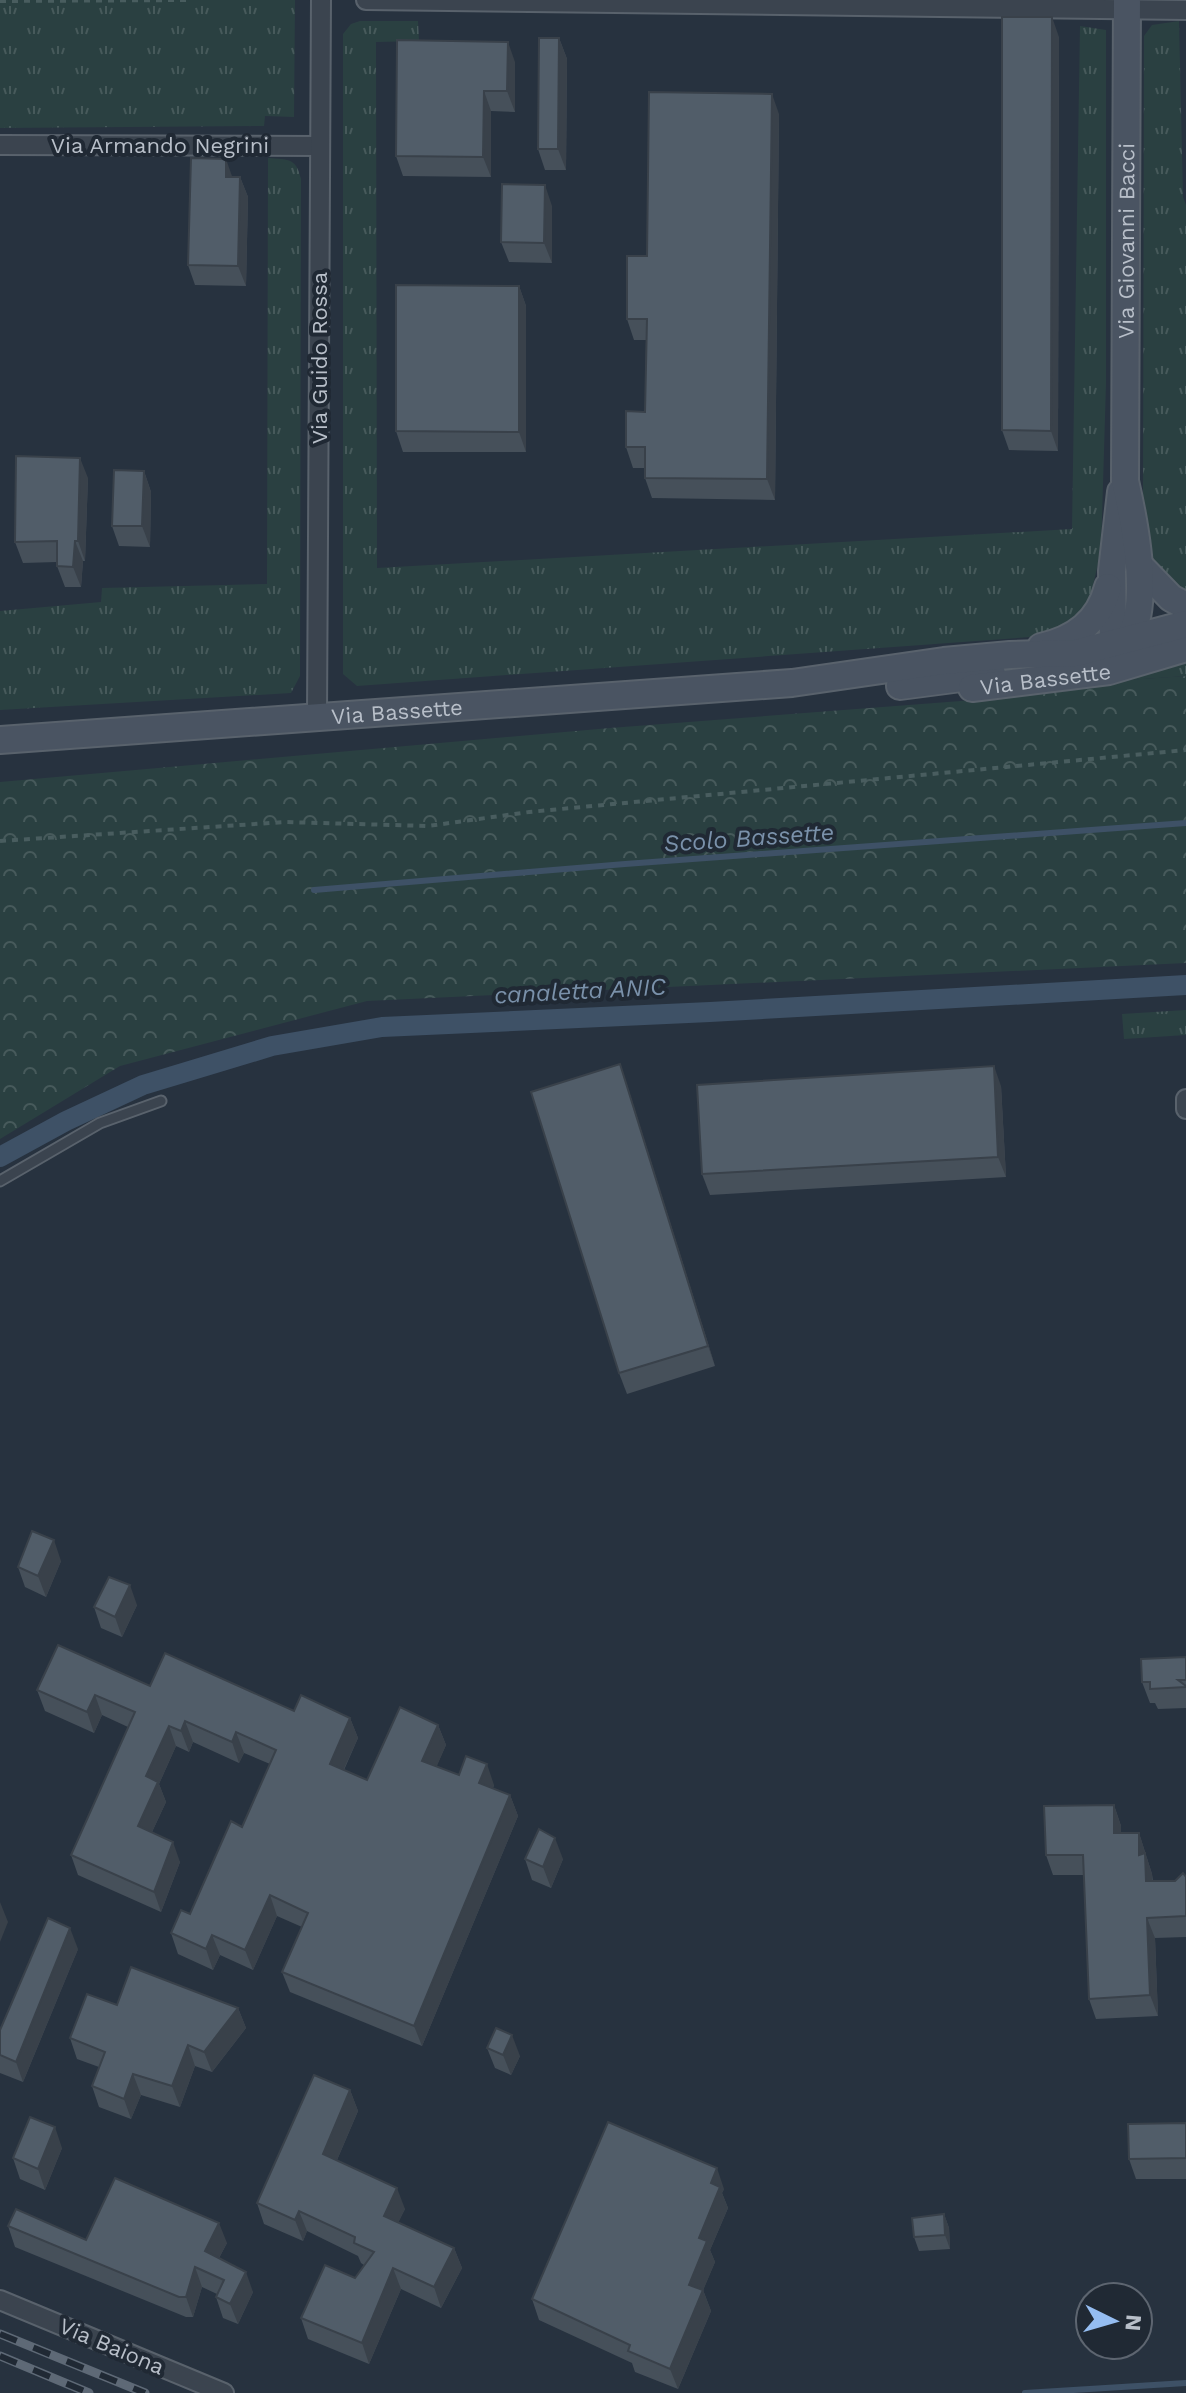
<svg xmlns="http://www.w3.org/2000/svg" width="1186" height="2393" viewBox="0 0 1186 2393" font-family="'Work Sans',sans-serif">
<style>
.grass{fill:url(#grass-tufts)}
.forest{fill:url(#forest-crowns)}
.lines{fill:none;stroke-linecap:round;stroke-linejoin:round}
.stream{stroke:#3e5166;stroke-width:6}
.canal{stroke:#3e5166;stroke-width:20}
.lane-casing{stroke:#59626c;stroke-width:13}
.street-casing{stroke:#59626c;stroke-width:22}
.secondary-casing{stroke:#59626c;stroke-width:30}
.path{stroke:#495d5f;stroke-width:4;stroke-dasharray:6 6;stroke-linecap:butt}
.lane{stroke:#3b444f;stroke-width:9}
.street{stroke:#3b444f;stroke-width:18}
.secondary{stroke:#4a5462;stroke-width:26}
.rail-casing{stroke:#5e6976;stroke-width:9}
.rail{stroke:#202934;stroke-width:6;stroke-dasharray:18;stroke-linecap:butt}
.wall{fill:#46505a}
.shaded-wall{fill:#39414a}
.building{fill:#515d69;stroke:#39414a;stroke-width:2}
.labels{text-anchor:middle;stroke-width:8;stroke-linejoin:round;paint-order:stroke}
.street-label{font-size:22px;fill:#b8bfc9;stroke:#202934}
.water-label{font-size:24px;font-style:italic;fill:#7a91aa;stroke:#202934}
</style>
<defs>
<pattern id="grass-tufts" width="24" height="20" patternUnits="userSpaceOnUse" patternTransform="scale(2)"><rect width="24" height="20" fill="#2a4041"/><path d="M3 7l-1-3M5 7V3M7 7l1-3M15 17l-1-3M17 17v-4M19 17l1-3" fill="none" stroke="#475a5b"/></pattern>
<pattern id="forest-crowns" width="20" height="18" patternUnits="userSpaceOnUse" patternTransform="scale(2)"><rect width="20" height="18" fill="#2a4041"/><path d="M2 6a3 3 0 1 1 6 0M12 15a3 3 0 1 1 6 0" fill="none" stroke="#475a5b"/></pattern>
</defs>
<rect width="100%" height="100%" fill="#27323f"/>
<g class="grass">
<polygon points="0,0 295,0 294,117 265,116 264,126 0,128"/>
<polygon points="360,21 418,21 419,41 376,42 377,568 1072,529 1080,26 1106,30 1106,383 1101,551 1089,602 1058,635 357,686 343,674 343,34 351,24"/>
<polygon points="1179,21 1183,197 1186,205 1186,593 1164,581 1151,559 1143,500 1144,36 1152,25"/>
<path d="M268 158C288 160 296 157 301 179L300 676 291 693 0 710V611L101 602 102 588 267 584Z"/>
<polygon points="1186,657 1186,676 1099,682"/>
<polygon points="1186,1010 1186,1035 1124,1039 1122,1014"/>
</g>
<polygon class="forest" points="1186,676 1186,963 367,1001 120,1066 0,1139 0,782 610,728 1000,698 1099,682"/>
<g class="lines">
<g class="stream">
<polyline points="314,890 625,864 1186,823"/>
<polyline points="1025,2393 1186,2383"/>
</g>
<polyline class="canal" points="0,1157 66,1121 143,1085 272,1046 382,1027 710,1012 1186,985"/>
<defs>
<polyline id="lane" points="0,1181 100,1123 161,1101"/>
<g id="street">
<polyline points="366,0 1186,10"/>
<polyline points="0,145 320,146"/>
<polyline points="317,716 321,0"/>
<polyline points="1186,1099 1186,1109"/>
<polyline points="0,2300 224,2393"/>
</g>
<g id="secondary">
<polyline points="1121,492 1112,571 1113,639 1131,651"/>
<polyline points="1139,565 1171,598 1186,606"/>
<path d="M1041 647C1075 639 1099 622 1108 587"/>
<path id="s1" d="M1120 651C1124 646 1129 641 1131 635 1150 598 1134 520 1125 481L1127 0"/>
<polyline points="900,686 992,674"/>
<path id="s2" d="M972 688 1109 671 1186 648"/>
<path id="s3" d="M0 740 792 683 944 661 1010 655 1076 653 1186 624"/>
</g>
</defs>
<use href="#lane" class="lane-casing"/>
<use href="#street" class="street-casing"/>
<use href="#secondary" class="secondary-casing"/>
<g class="path">
<polyline points="0,1 188,0"/>
<polyline points="0,841 285,822 428,826 529,812 1186,750"/>
</g>
<use href="#lane" class="lane"/>
<use href="#street" class="street"/>
<use href="#secondary" class="secondary"/>
<defs>
<g id="rail">
<polyline points="0,2334 145,2393"/>
<polyline points="0,2356 89,2393"/>
</g>
</defs>
<use href="#rail" class="rail-casing"/>
<use href="#rail" class="rail"/>
</g>
<g class="wall">
<polygon points="1059,37 1058,451 1009,450 1002,430"/>
<polygon points="559,38 567,59 566,170 545,170 538,149"/>
<polygon points="515,62 515,112 491,111 491,177 403,176 396,156"/>
<polygon points="779,114 775,500 652,498 645,478 645,468 633,468 626,447 645,412 646,340 634,340 627,319 647,256"/>
<polygon points="232,177 240,177 248,197 246,286 195,285 188,265"/>
<polygon points="552,206 552,263 509,262 501,242"/>
<polygon points="519,286 526,306 526,452 403,452 396,431"/>
<polygon points="144,471 151,492 150,547 119,546 112,526"/>
<polygon points="88,478 85,561 83,561 81,587 65,587 57,566 57,562 23,563 15,542"/>
<polygon points="627,1085 715,1366 627,1394 619,1373"/>
<polygon points="1001,1086 1006,1177 710,1195 702,1174"/>
<polygon points="61,1561 46,1597 25,1587 18,1567"/>
<polygon points="137,1605 122,1637 101,1628 94,1607"/>
<polygon points="1186,1657 1186,1708 1158,1709 1155,1703 1150,1703 1142,1682"/>
<polygon points="150,1686 294,1711 350,1718 358,1738 344,1770 367,1780 438,1725 446,1745 436,1767 459,1775 494,1785 493,1788 510,1795 518,1816 422,2046 290,1992 282,1972 302,1927 277,1916 253,1970 220,1955 213,1970 178,1954 171,1933 190,1914 242,1827 270,1764 244,1753 239,1763 193,1742 189,1752 176,1746 159,1784 166,1802 152,1832 180,1862 161,1912 78,1875 71,1855 128,1727 102,1715 94,1733 45,1711 37,1690"/>
<polygon points="1114,1805 1121,1826 1121,1833 1139,1833 1152,1874 1153,1881 1175,1881 1186,1877 1186,1937 1155,1938 1158,2016 1096,2019 1089,1999 1084,1875 1053,1875 1046,1855"/>
<polygon points="525,1859 563,1859 551,1888 532,1880"/>
<polygon points="78,1949 23,2082 0,2073 0,2030"/>
<polygon points="117,2005 238,2008 246,2028 212,2072 195,2066 180,2107 141,2095 131,2119 99,2107 92,2086 99,2067 77,2059 70,2038"/>
<polygon points="487,2048 520,2056 511,2075 495,2068"/>
<polygon points="350,2090 358,2111 337,2160 405,2209 398,2222 454,2248 462,2268 441,2308 401,2289 369,2364 308,2339 301,2318 355,2278 364,2265 361,2263 358,2256 307,2231 303,2241 264,2224 257,2203"/>
<polygon points="1186,2123 1186,2179 1136,2179 1129,2159"/>
<polygon points="62,2148 45,2190 20,2179 13,2158"/>
<polygon points="724,2189 722,2193 728,2208 710,2250 715,2262 703,2290 711,2311 678,2389 635,2372 632,2363 539,2320 532,2299"/>
<polygon points="944,2214 949,2228 950,2249 919,2251 914,2237"/>
<polygon points="8,2226 86,2240 227,2243 219,2258 253,2292 238,2324 223,2318 216,2297 217,2294 202,2287 193,2317 186,2317 15,2247"/>
</g>
<g class="shaded-wall">
<polygon points="1052,17 1059,37 1058,451 1051,431"/>
<polygon points="559,38 567,59 566,170 558,149"/>
<polygon points="508,42 515,62 515,112 507,91"/>
<polygon points="484,91 491,111 491,177 483,157"/>
<polygon points="772,94 779,114 775,500 767,479"/>
<polygon points="226,159 233,179 226,177"/>
<polygon points="240,177 248,197 246,286 238,266"/>
<polygon points="545,185 552,206 552,263 544,243"/>
<polygon points="519,286 526,306 526,452 519,432"/>
<polygon points="80,458 88,478 85,561 78,541"/>
<polygon points="144,471 151,492 150,547 142,526"/>
<polygon points="75,541 83,561 81,587 73,567"/>
<polygon points="620,1064 627,1085 715,1366 708,1346"/>
<polygon points="994,1066 1001,1086 1006,1177 998,1157"/>
<polygon points="54,1540 61,1561 46,1597 38,1576"/>
<polygon points="130,1585 137,1605 122,1637 115,1617"/>
<polygon points="95,1695 102,1715 94,1733 87,1712"/>
<polygon points="350,1718 358,1738 337,1784 330,1764"/>
<polygon points="185,1721 193,1742 189,1752 181,1731"/>
<polygon points="438,1725 446,1745 430,1782 422,1761"/>
<polygon points="169,1726 176,1746 159,1784 166,1802 145,1847 138,1826 146,1776"/>
<polygon points="236,1732 244,1753 239,1763 232,1742"/>
<polygon points="487,1764 494,1785 487,1804 479,1783"/>
<polygon points="510,1795 518,1816 422,2046 414,2026"/>
<polygon points="1114,1805 1121,1826 1121,1854 1114,1833"/>
<polygon points="1139,1833 1152,1874 1153,1901 1146,1881 1139,1855"/>
<polygon points="555,1838 563,1859 551,1888 543,1867"/>
<polygon points="173,1842 180,1862 161,1912 154,1892"/>
<polygon points="270,1895 277,1916 253,1970 245,1950"/>
<polygon points="0,1902 8,1922 0,1942"/>
<polygon points="1147,1918 1155,1938 1158,2016 1150,1995"/>
<polygon points="70,1928 78,1949 23,2082 16,2062"/>
<polygon points="212,1935 220,1955 213,1970 206,1949"/>
<polygon points="238,2008 246,2028 212,2072 204,2052"/>
<polygon points="512,2035 520,2056 511,2075 503,2055"/>
<polygon points="188,2045 195,2066 180,2107 172,2086"/>
<polygon points="133,2074 141,2095 131,2119 124,2099"/>
<polygon points="350,2090 358,2111 331,2174 323,2154"/>
<polygon points="55,2127 62,2148 45,2190 38,2169"/>
<polygon points="717,2168 724,2189 722,2193 728,2208 710,2250 715,2262 697,2305 689,2285 711,2183"/>
<polygon points="397,2188 405,2209 392,2236 384,2216"/>
<polygon points="299,2211 307,2231 303,2241 295,2220"/>
<polygon points="944,2214 949,2228 950,2249 945,2235"/>
<polygon points="219,2223 227,2243 212,2271 205,2251"/>
<polygon points="454,2248 462,2268 441,2308 434,2287"/>
<polygon points="195,2267 202,2287 193,2317 186,2297"/>
<polygon points="393,2268 401,2289 369,2364 362,2343"/>
<polygon points="246,2272 253,2292 238,2324 230,2304"/>
<polygon points="703,2290 711,2311 678,2389 670,2369"/>
</g>
<g class="building">
<polygon points="1002,17 1052,17 1051,431 1002,430"/>
<polygon points="539,38 559,38 558,149 538,149"/>
<polygon points="397,40 508,42 507,91 484,91 483,157 396,156"/>
<polygon points="649,92 772,94 767,479 645,478 645,447 626,447 626,411 645,412 647,319 627,319 627,256 647,256"/>
<polygon points="191,158 226,159 226,177 240,177 238,266 188,265"/>
<polygon points="502,184 545,185 544,243 501,242"/>
<polygon points="396,285 519,286 519,432 396,431"/>
<polygon points="16,456 80,458 78,541 75,541 73,567 57,566 57,541 15,542"/>
<polygon points="114,470 144,471 142,526 112,526"/>
<polygon points="620,1064 708,1346 619,1373 531,1092"/>
<polygon points="994,1066 998,1157 702,1174 697,1085"/>
<polygon points="32,1531 54,1540 38,1576 18,1567"/>
<polygon points="109,1577 130,1585 115,1617 94,1607"/>
<polygon points="58,1645 150,1686 165,1653 294,1711 301,1695 350,1718 330,1764 367,1780 400,1707 438,1725 422,1761 459,1775 466,1756 487,1764 479,1783 510,1795 414,2026 282,1972 308,1913 270,1895 245,1950 212,1935 206,1949 171,1933 181,1910 190,1914 231,1821 242,1827 276,1750 236,1732 232,1742 185,1721 181,1731 169,1726 146,1776 158,1782 138,1826 173,1842 154,1892 71,1855 135,1712 95,1695 87,1712 37,1690"/>
<polygon points="1186,1657 1186,1680 1178,1680 1186,1686 1186,1687 1150,1689 1150,1682 1142,1682 1141,1659"/>
<polygon points="1114,1805 1114,1833 1139,1833 1139,1855 1145,1853 1146,1881 1175,1881 1183,1873 1186,1877 1186,1916 1147,1918 1150,1995 1089,1999 1083,1855 1046,1855 1044,1806"/>
<polygon points="539,1829 555,1838 543,1867 525,1859"/>
<polygon points="48,1918 70,1928 16,2062 0,2055 0,2030"/>
<polygon points="131,1967 238,2008 204,2052 188,2045 172,2086 133,2074 124,2099 92,2086 105,2052 70,2038 87,1994 117,2005"/>
<polygon points="496,2028 512,2035 503,2055 487,2048"/>
<polygon points="314,2075 350,2090 323,2154 397,2188 384,2216 454,2248 434,2287 393,2268 362,2343 301,2318 325,2265 355,2278 374,2252 354,2243 355,2237 299,2211 295,2220 257,2203"/>
<polygon points="30,2117 55,2127 38,2169 13,2158"/>
<polygon points="608,2122 717,2168 711,2183 720,2187 699,2238 707,2241 689,2285 703,2290 670,2369 628,2351 630,2345 532,2299"/>
<polygon points="1186,2123 1186,2158 1129,2159 1128,2124"/>
<polygon points="115,2178 219,2223 205,2251 246,2272 230,2304 216,2297 224,2280 195,2267 186,2297 179,2297 8,2226 16,2209 86,2240"/>
<polygon points="944,2214 945,2235 914,2237 912,2218"/>
</g>
<g class="labels">
<g class="street-label">
<text x="160" y="153">Via Armando Negrini</text>
<text dy="8" stroke="none"><textPath href="#s1" startOffset="416">Via Giovanni Bacci</textPath></text>
<text transform="translate(319 358) rotate(-90)" y="8">Via Guido Rossa</text>
<text dy="8" stroke="none"><textPath href="#s2" startOffset="74">Via Bassette</textPath></text>
<text dy="8" stroke="none"><textPath href="#s3" startOffset="398">Via Bassette</textPath></text>
<text transform="translate(112 2346) rotate(23)" y="8">Via Baiona</text>
</g>
<g class="water-label">
<text transform="translate(749 838) rotate(-4)" y="8">Scolo Bassette</text>
<text transform="translate(580 991) rotate(-3)" y="8">canaletta ANIC</text>
</g>
</g>
<g transform="translate(1114 2321) rotate(95)"><circle r="38" fill="#202934" stroke="#5d6570" stroke-width="2"/>
<path d="M0-6L14 30L0 20L-14 30Z" fill="#95bdf1"/>
<text y="-12" font-size="22" font-weight="bold" text-anchor="middle" fill="#b8bfc9">N</text>
</g>
</svg>
